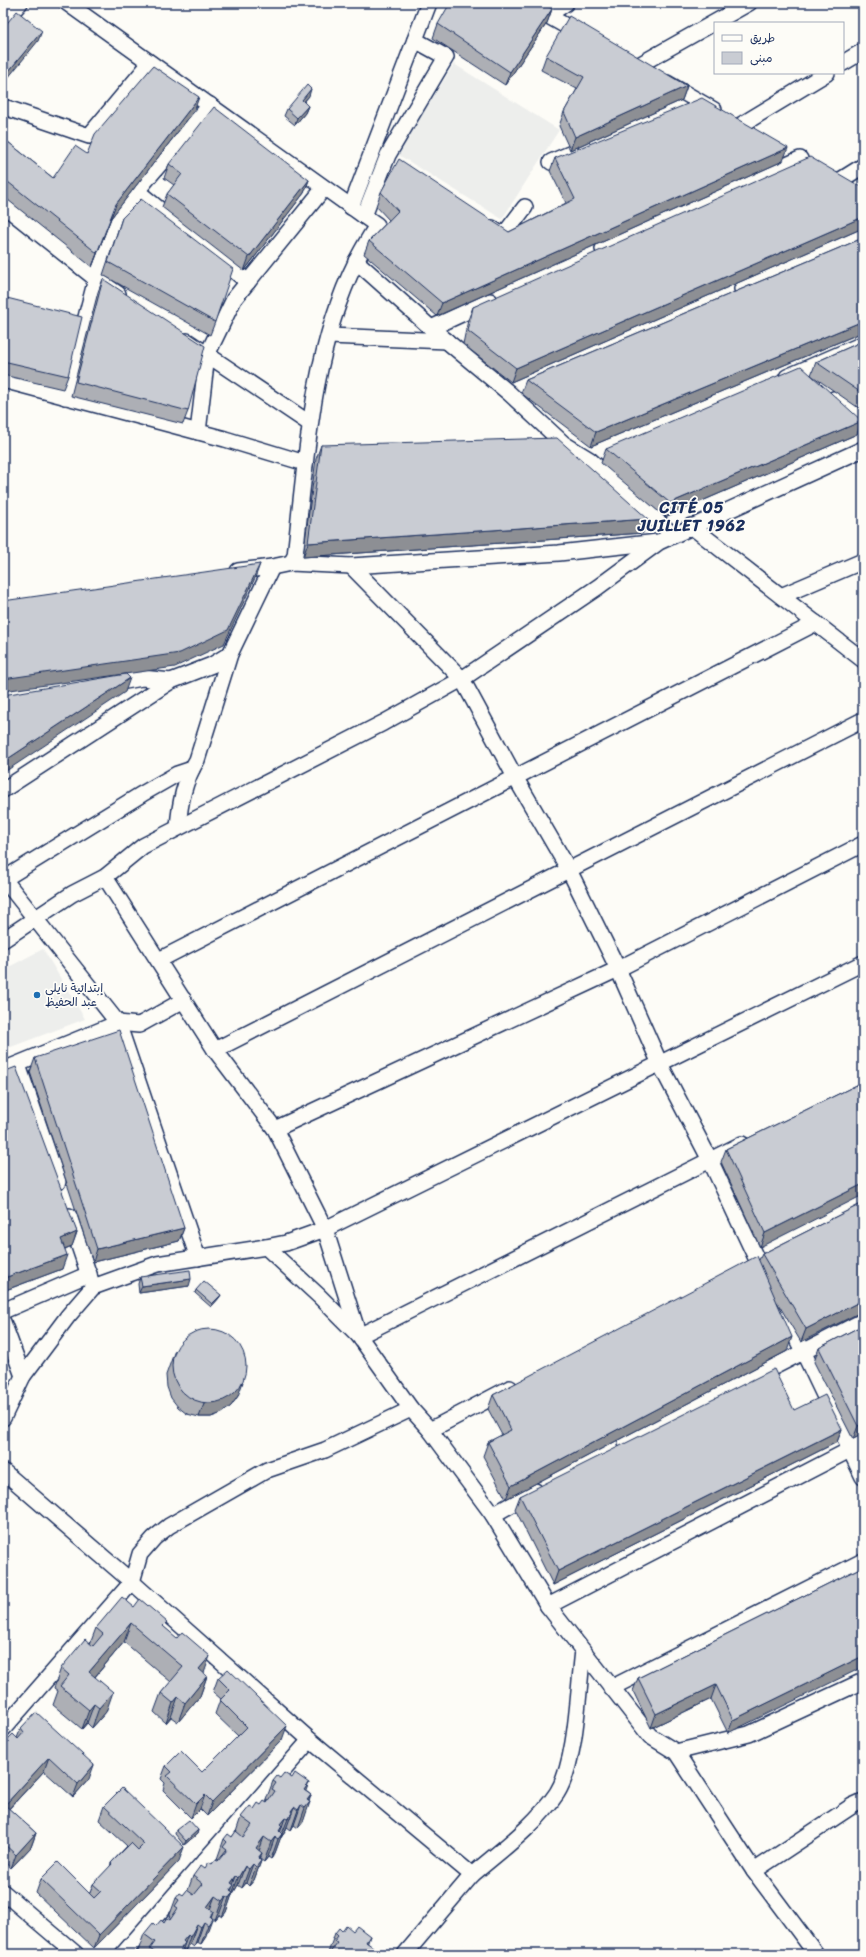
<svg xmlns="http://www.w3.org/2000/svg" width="866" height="1957" viewBox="0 0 866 1957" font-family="Sriracha,'Playpen Sans Arabic',sans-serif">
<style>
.built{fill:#edeeec}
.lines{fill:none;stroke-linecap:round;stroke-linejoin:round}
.minor-casing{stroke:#1b2f5e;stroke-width:18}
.minor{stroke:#fdfcf7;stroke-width:15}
.wall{fill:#adafb5;stroke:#1b2f5e}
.shaded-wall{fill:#8d8f94;stroke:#1b2f5e}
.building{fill:#c9ccd3;stroke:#1b2f5e}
.poi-dot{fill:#1f6fb2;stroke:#fdfcf7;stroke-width:1.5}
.labels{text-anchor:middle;stroke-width:3.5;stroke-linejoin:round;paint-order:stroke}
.poi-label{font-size:12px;fill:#1b2f5e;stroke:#fdfcf7;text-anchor:start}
.district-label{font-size:16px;font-weight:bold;letter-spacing:1px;fill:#1b2f5e;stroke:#fdfcf7}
</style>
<rect width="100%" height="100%" fill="#fdfcf7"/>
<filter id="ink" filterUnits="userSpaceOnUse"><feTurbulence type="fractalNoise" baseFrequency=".025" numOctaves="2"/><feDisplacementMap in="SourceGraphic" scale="8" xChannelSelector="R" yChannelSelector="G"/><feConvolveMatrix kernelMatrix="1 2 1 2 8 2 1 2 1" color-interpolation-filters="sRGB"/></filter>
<g filter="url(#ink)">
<g class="built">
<polygon points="454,64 559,130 502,219 397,154"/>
<polygon points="43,949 85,1019 3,1050 3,970"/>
</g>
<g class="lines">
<defs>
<g id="minor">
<polyline points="67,3 364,216"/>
<polyline points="525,3 582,35"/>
<polyline points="547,16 566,3"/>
<polyline points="3,22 20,3"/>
<polyline points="843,63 863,51"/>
<polyline points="637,66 749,3"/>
<polyline points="667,83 714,110"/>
<polyline points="7,108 89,136 150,63"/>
<polyline points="741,125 827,73"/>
<polyline points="551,162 572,153"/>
<polyline points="839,181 863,166"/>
<polyline points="137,191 248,282"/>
<polyline points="3,205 96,279 118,294"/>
<polyline points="351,207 429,3"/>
<polyline points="492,228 503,236 525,207"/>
<polyline points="603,249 800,159"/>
<polyline points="356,261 431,328 509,393 564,444 590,460 673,535"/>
<polyline points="742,289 863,236"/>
<polyline points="431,328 490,301"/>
<polyline points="329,336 447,341"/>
<polyline points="187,341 309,423"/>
<polyline points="787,377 863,344"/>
<polyline points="3,380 225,439 305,463"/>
<polyline points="65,397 96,279 115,221 137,191 210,105"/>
<polyline points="834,399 863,420"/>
<polyline points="198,432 207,355 234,299 324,188"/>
<polyline points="691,526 863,660"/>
<path d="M291 563 295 556C306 459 312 350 356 262 362 249 370 237 377 225L364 216 388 155 446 57 415 40"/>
<polyline points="351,566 462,679 515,777 569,870 618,969 660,1064 710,1160 764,1275"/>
<polyline points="238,571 272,567 291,563 351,566 559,553 658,542"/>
<polyline points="781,596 863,561"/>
<polyline points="109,684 142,678 171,681"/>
<polyline points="3,790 171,681 212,665 230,654"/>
<path d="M178 827C180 803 184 781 197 760L230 654 272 567"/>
<polyline points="105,877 215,1050 275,1129 325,1229 359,1336 411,1409 430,1430 493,1515 548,1606 650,1736 676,1752 754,1871 816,1954"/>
<polyline points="3,878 118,1023 198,1258"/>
<polyline points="4,879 142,794 177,774 192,769"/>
<polyline points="3,940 72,894 105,877 143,846 383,723 462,679 598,587 659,542 863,449"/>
<polyline points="159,960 816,623"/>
<polyline points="215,1050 863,720"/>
<polyline points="18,1065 58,1182"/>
<polyline points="3,1070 118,1023 139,1025 184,1000"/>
<polyline points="275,1129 618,969 863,844"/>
<polyline points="69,1216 93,1287"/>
<polyline points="266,1247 319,1296 359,1336 742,1144"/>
<polyline points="774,1294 803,1351 863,1477"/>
<polyline points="3,1311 89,1274"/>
<polyline points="3,1322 23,1376"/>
<polyline points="3,1418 23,1376 68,1316 93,1287 157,1264 266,1247 286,1243 325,1229 863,963"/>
<polyline points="430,1430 510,1388"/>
<polyline points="626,1443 863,1321"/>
<polyline points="3,1471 132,1582 310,1740 472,1875 405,1954"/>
<polyline points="493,1515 535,1491"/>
<polyline points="548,1606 863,1443"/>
<polyline points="611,1688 863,1561"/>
<polyline points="3,1729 132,1582 140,1554 154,1538 169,1526 267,1470 325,1450 411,1409"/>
<polyline points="676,1752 749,1734 863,1681"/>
<polyline points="754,1871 852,1806 863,1801"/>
<path d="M472 1875C501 1850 535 1826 557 1793 577 1761 578 1689 583 1651"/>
<polyline points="3,1892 76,1954"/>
<polyline points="123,1954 310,1740"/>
</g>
</defs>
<use href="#minor" class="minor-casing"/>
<use href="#minor" class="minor"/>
</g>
<g class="wall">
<polygon points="552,9 547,23 505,85 433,38 438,24"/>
<polygon points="546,56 687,86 682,100 570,150 559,126 564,112 577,89 541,70"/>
<polygon points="309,96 304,102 308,106 305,113 295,125 284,116 287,109"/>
<polygon points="194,111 111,218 92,267 3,196 3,138 53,178 87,154"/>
<polygon points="555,158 783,161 437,316 364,254 369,241 389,220 376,206 381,192 509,232 566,203 550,171"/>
<polygon points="169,164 309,180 304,193 244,271 162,207 167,194 174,185 164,178"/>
<polygon points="863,188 863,228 511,382 463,344 468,320 473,307"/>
<polygon points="122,218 215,322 210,335 103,275"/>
<polygon points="863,238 863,332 591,446 521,393 526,380"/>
<polygon points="103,279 188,411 183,424 71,396 98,292"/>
<polygon points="3,297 68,376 63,389 3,375"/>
<polygon points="863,341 863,411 811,375 816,362"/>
<polygon points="862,421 857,434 665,517 601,463 606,449"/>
<polygon points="321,445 643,533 303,557 316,459"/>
<polygon points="35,1058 184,1228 179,1241 93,1262 30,1072"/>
<polygon points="3,1072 77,1232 72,1246 65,1249 62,1269 3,1291"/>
<polygon points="863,1082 760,1247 721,1162 726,1149"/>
<polygon points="863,1203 801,1342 777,1302 787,1351 506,1499 483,1456 488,1442 502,1435 488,1409 493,1395 759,1260 762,1254"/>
<polygon points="140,1277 189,1286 139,1293 138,1284"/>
<polygon points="196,1290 221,1295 219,1298 211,1307 195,1293"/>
<polygon points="863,1325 863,1434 853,1439 814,1362 819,1348"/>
<polygon points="175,1350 238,1396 231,1406 222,1413 211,1417 199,1417 187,1414 178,1407 171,1398 167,1387 166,1375"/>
<polygon points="794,1410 842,1429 837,1442 553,1585 515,1509 520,1496"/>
<polygon points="860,1568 728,1733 711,1699 651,1728 633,1691 638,1678"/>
<polygon points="134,1607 165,1628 204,1674 207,1676 200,1696 178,1722 171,1717 166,1723 154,1712 161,1693 171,1682 124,1642 95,1677 106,1712 92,1728 87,1723 82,1729 53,1705 58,1691 54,1688 61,1668 90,1644 96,1628"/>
<polygon points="218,1678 282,1740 207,1816 200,1809 191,1818 163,1790 165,1783 161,1779 166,1766 202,1772 238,1736 215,1714 220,1700 221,1699 213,1692"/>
<polygon points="21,1728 89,1779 73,1797 44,1771 9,1809 36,1833 31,1847 11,1868 3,1861 3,1744 17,1738"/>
<polygon points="280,1778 306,1791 311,1795 303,1822 298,1828 294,1825 291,1830 287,1827 285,1832 280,1839 275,1853 271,1859 268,1857 264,1862 260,1859 260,1860 261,1861 254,1880 249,1886 246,1883 242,1888 238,1885 231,1897 226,1912 222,1917 219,1915 215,1920 211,1917 205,1938 201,1944 197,1942 194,1947 190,1944 184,1954 137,1954 144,1934 156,1926 170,1920 170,1918 169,1917 176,1898 183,1895 188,1890 193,1876 205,1868 218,1861 219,1860 217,1859 224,1839 232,1837 236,1832 241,1817 254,1809 267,1803 268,1801 266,1800 273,1781"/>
<polygon points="104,1806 179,1861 94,1948 36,1893 41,1879 90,1893 93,1884 110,1867 111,1863 127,1846 99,1820"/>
<polygon points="176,1830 198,1830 197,1834 184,1845 175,1834"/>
<polygon points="342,1931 368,1943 370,1953 329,1954 328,1953 335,1933"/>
</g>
<g class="shaded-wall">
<polygon points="552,9 547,23 505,85 510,72"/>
<polygon points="42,31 38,41 3,84 3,78"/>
<polygon points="687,86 682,100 570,150 575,137"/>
<polygon points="311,89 309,96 299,107 302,100"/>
<polygon points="199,97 194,111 111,218 92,267 116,204"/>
<polygon points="308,106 305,113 295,125 297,118"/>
<polygon points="788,148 783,161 437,316 442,303"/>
<polygon points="309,180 304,193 244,271 249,257"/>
<polygon points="863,217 863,228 511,382 516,368"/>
<polygon points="863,321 863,332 591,446 596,432"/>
<polygon points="862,421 857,434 665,517 670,503"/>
<polygon points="648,519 643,533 303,557 308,543"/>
<polygon points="260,564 255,578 224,644 175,667 3,691 3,679"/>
<polygon points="130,678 125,692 3,773 3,762"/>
<polygon points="863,1184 863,1195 760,1247 765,1233"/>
<polygon points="184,1228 179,1241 93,1262 97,1249"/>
<polygon points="77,1232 72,1246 56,1252 61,1239"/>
<polygon points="67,1255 62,1269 3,1291 3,1288 7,1277"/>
<polygon points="191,1279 189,1286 139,1293 142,1286"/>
<polygon points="221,1295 219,1298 211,1307 212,1304"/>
<polygon points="863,1300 863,1311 801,1342 806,1329"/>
<polygon points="792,1337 787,1351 506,1499 511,1486"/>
<polygon points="243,1382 238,1396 231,1406 222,1413 211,1417 199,1417 204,1404"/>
<polygon points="863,1423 863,1434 853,1439 858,1426"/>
<polygon points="842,1429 837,1442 553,1585 558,1571"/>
<polygon points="131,1623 124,1642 82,1692 89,1672"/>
<polygon points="210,1656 203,1676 199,1669"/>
<polygon points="863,1656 863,1667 728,1733 733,1720"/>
<polygon points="207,1676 200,1696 178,1722 185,1703"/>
<polygon points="716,1685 711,1699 651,1728 656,1714"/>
<polygon points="113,1692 106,1712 92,1728 99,1708"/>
<polygon points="178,1697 171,1717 166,1723 173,1703"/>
<polygon points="94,1704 87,1723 82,1729 89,1710"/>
<polygon points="287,1726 282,1740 207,1816 212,1802"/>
<polygon points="49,1757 44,1771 3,1815 5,1805"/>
<polygon points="94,1765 89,1779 73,1797 78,1784"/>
<polygon points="309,1783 301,1803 304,1790"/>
<polygon points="205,1795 200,1809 191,1818 196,1804"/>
<polygon points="311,1795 306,1807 310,1802 303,1822 298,1828 305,1808 307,1800"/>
<polygon points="301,1805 294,1825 291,1830 298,1810"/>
<polygon points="294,1807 291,1815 292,1813 285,1832 280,1839 291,1811"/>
<polygon points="285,1818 278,1839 282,1834 275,1853 271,1859 278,1839 280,1824"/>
<polygon points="198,1830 197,1834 184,1845 186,1841"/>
<polygon points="36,1833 31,1847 11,1868 16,1855"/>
<polygon points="264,1837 257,1857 256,1848"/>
<polygon points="275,1837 268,1857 264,1862 271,1842"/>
<polygon points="184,1847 179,1861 94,1948 99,1935"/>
<polygon points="262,1853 257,1865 261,1861 254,1880 249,1886 256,1867 258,1858"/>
<polygon points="253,1864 246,1883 242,1888 249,1869"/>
<polygon points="245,1866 238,1885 231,1897 238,1878"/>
<polygon points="236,1876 229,1898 233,1892 226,1912 222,1917 229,1898 231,1883"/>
<polygon points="215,1896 208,1915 207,1907"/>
<polygon points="226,1896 219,1915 215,1920 222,1901"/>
<polygon points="213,1911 209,1924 212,1919 205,1938 201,1944 208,1925 210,1917"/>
<polygon points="204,1922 197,1942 194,1947 201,1927"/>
<polygon points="197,1924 190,1944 184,1954 190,1937"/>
<polygon points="188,1935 181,1954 178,1954 183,1941"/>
<polygon points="370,1936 364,1954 366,1942"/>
</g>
<g class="building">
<polygon points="450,3 543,3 552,9 510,72 438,24"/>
<polygon points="17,11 42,31 3,78 3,28"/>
<polygon points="569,16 687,86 575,137 564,112 584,77 546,56"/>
<polygon points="153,66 199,97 116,204 97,253 3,178 3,138 53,178 75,146 87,154 95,134"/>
<polygon points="307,85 311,89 302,100 308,106 297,118 287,109"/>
<polygon points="702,98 788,148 442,303 369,241 398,211 381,192 399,159 509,232 575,199 555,158"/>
<polygon points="214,107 309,180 249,257 167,194 182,174 169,164"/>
<polygon points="810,157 863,188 863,217 516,368 468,331 473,307"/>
<polygon points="141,199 233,269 215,322 108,262 122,218"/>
<polygon points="863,238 863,321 596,432 526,380"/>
<polygon points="103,279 205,346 188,411 76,382"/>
<polygon points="3,297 82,317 68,376 3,361"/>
<polygon points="863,341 863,394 816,362"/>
<polygon points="801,366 862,421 670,503 606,449"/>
<polygon points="557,438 648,519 308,543 321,445"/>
<polygon points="260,564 228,630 180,653 3,679 3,601"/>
<polygon points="126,674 130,678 3,762 3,695"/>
<polygon points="119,1030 184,1228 97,1249 35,1058"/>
<polygon points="16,1067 77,1232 61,1239 67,1255 7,1277 3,1267 3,1072"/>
<polygon points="863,1082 863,1184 765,1233 726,1149"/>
<polygon points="863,1203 863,1300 806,1329 762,1254"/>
<polygon points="757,1256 792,1337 511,1486 488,1442 511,1430 493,1395"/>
<polygon points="190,1270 191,1279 142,1286 140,1277"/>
<polygon points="204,1281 221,1295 212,1304 196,1290"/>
<polygon points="863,1325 863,1423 858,1426 819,1348"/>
<circle cx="209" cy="1366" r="37"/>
<polygon points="774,1369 794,1410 825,1395 842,1429 558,1571 520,1496"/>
<polygon points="860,1568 863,1574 863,1656 733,1720 716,1685 656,1714 638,1678"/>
<polygon points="122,1597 134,1607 140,1599 167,1622 163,1626 177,1638 182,1632 210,1656 199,1669 207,1676 185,1703 178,1697 173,1703 161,1693 183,1667 131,1623 89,1672 113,1692 99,1708 94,1704 89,1710 60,1686 69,1675 61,1668 85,1639 93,1646 103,1634 96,1628"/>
<polygon points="228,1669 287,1726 212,1802 205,1795 196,1804 167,1776 172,1772 166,1766 181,1751 202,1772 247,1727 220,1700 230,1690 218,1678"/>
<polygon points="36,1712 94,1765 78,1784 49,1757 5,1805 36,1833 16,1855 3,1843 3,1760 4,1758 3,1757 3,1744 13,1734 18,1739 24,1732 21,1728"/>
<polygon points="284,1773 292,1778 295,1773 309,1783 304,1790 311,1795 307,1800 310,1802 305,1808 301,1805 298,1810 294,1807 291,1811 292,1813 287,1819 285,1818 280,1824 282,1826 279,1831 282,1834 278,1839 275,1837 271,1842 264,1837 256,1848 262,1853 258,1858 261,1861 256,1867 253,1864 249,1869 245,1866 238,1878 236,1876 231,1883 234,1885 230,1890 233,1892 229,1898 226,1896 222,1901 215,1896 207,1907 213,1911 210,1917 212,1919 208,1925 204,1922 201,1927 197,1924 190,1937 188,1935 183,1941 185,1943 181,1948 185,1951 182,1954 157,1954 150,1949 155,1942 144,1934 153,1923 156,1926 161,1920 164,1923 167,1918 170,1920 178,1908 175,1906 179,1900 176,1898 180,1893 183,1895 187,1890 194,1895 203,1884 193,1876 201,1865 205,1868 209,1862 212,1864 215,1860 218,1861 227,1850 223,1847 227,1842 224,1839 228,1834 232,1837 236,1831 243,1837 252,1825 241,1817 250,1806 254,1809 258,1803 261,1805 264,1801 267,1803 275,1791 272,1789 276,1783 273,1781 277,1776 280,1778"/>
<polygon points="122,1788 184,1847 99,1935 41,1879 58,1862 94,1898 101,1891 93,1884 112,1864 111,1863 131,1843 138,1850 144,1844 104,1806"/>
<polygon points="189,1820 198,1830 186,1841 176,1830"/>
<polygon points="346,1925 353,1931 357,1926 370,1936 366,1942 373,1947 369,1952 371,1954 329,1954 337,1943 334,1941 338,1936 335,1933 339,1928 342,1931"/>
</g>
</g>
<circle class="poi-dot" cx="37" cy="995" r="4"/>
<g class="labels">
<g class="poi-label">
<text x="45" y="992">إبتدائية نايلي<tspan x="45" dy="14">عبد الحفيظ</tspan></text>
</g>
<g class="district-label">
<text x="692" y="513">CITÉ 05<tspan x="692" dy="18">JUILLET 1962</tspan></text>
</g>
</g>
<rect width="866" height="1957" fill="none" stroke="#fdfcf7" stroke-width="16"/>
<rect x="8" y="8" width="850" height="1941" fill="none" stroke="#1b2f5e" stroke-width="1.5" filter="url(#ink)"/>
<rect x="714" y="22" width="130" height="52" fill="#fdfcf7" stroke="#a3aaba"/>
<rect x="722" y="35" width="20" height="6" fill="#fdfcf7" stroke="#a3aaba"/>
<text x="750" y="42" font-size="12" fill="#1b2f5e">طريق</text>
<rect x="722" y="52" width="20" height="12" fill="#c9ccd3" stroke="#a3aaba"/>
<text x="750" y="62" font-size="12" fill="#1b2f5e">مبنى</text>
</svg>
